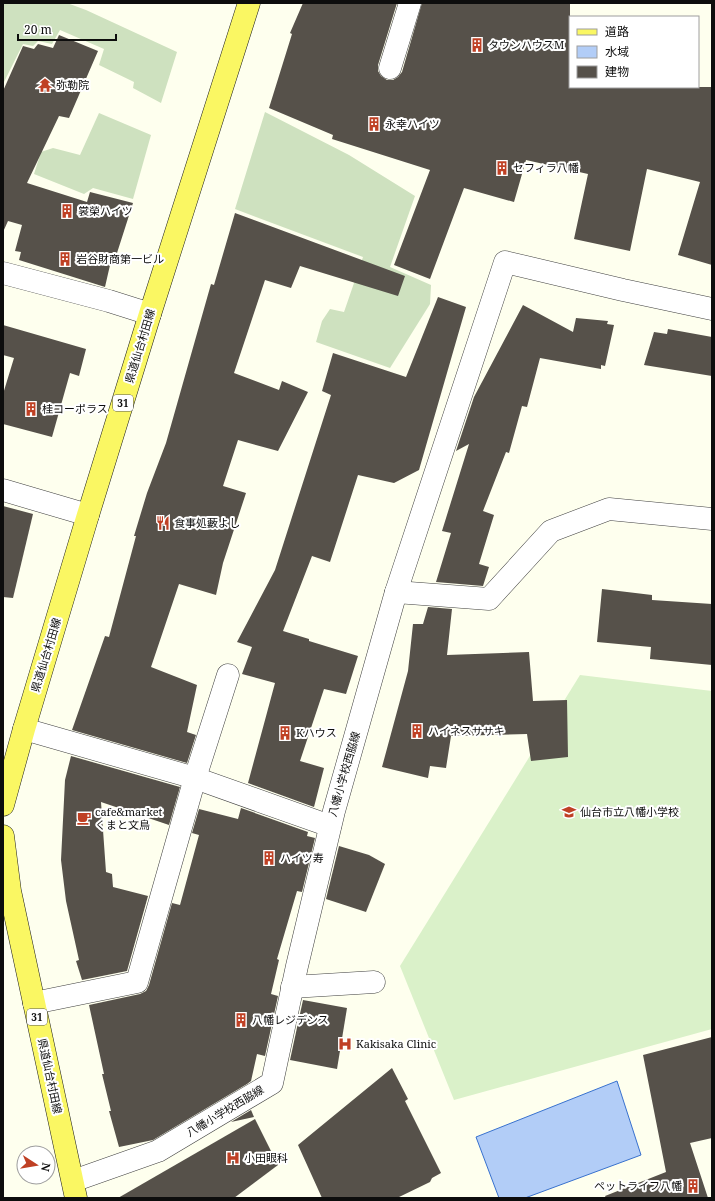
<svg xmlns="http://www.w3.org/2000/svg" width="715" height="1201" viewBox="0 0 715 1201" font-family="'Noto Serif','Noto Sans JP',serif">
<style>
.cemetery{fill:#cee1bf}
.pitch{fill:#daf1c9}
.water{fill:#b2cdf7;stroke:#3871ce}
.building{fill:#56514a}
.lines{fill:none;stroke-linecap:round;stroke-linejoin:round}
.minor-casing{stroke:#404040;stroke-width:23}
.major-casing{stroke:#1e1e1e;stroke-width:23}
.minor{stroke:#fff;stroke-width:22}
.major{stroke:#faf763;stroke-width:22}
.labels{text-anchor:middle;stroke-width:4;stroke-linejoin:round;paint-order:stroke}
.shield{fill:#fff;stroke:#565656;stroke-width:1}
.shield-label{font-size:10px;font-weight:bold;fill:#0d0d0d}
.poi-label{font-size:11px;fill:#0d0d0d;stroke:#fff;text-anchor:start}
.street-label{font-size:11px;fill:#0d0d0d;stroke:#fff}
</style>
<rect width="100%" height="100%" fill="#feffee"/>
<g class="cemetery">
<polygon points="3,3 67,3 86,10 177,52 161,103 133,88 134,82 99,65 104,49 60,30 52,44 38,41 33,46 23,44 3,84"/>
<polygon points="265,112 349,155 415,196 390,267 431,285 430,304 390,368 316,342 322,321 330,309 344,312 363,257 235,209"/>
<polygon points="99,113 151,135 133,199 93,188 84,194 34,174 41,152 53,148 80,155"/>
</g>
<polygon class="pitch" points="580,675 712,691 712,1029 454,1100 400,966"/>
<polygon class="water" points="617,1081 641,1155 525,1198 499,1198 476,1137"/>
<g class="building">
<polygon points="303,3 397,3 378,65 378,71 381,76 387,80 393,80 398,77 402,72 422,3 570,3 570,87 712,87 712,265 678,255 700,182 647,169 630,251 574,239 588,174 526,160 514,202 464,188 430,279 394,265 430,170 332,139 333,135 269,108 292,34 290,33"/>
<polygon points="59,35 98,51 69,118 59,116 27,183 87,202 90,192 133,203 117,253 113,252 105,287 19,260 21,252 15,251 22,225 8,221 3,232 3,91 23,46 34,49 38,44 53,48"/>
<polygon points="235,213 405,276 398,296 300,266 291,288 265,280 234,373 279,390 282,381 308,392 278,451 238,440 223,486 246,493 223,563 216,595 179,584 151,667 197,685 187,732 196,735 187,763 72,730 105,636 109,637 136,536 134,536 147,493 166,443 211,284 214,285"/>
<polygon points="438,297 466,307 419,470 394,483 358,475 330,562 312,556 283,631 309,639 309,641 358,656 346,694 324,689 300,761 324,768 314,807 248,783 275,683 242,674 252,647 237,642 275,570 331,395 322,391 333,353 406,377"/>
<polygon points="523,305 573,332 576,318 608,321 607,324 614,325 605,366 601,365 601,369 540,358 527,407 522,406 509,453 506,452 483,511 494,515 479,564 489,567 483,586 436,582 451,533 442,531 469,444 456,451 474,397"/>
<polygon points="3,325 86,349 79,376 70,373 52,437 3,424 3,394 14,358 3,355"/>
<polygon points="668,329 712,337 712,376 644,365 654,332 667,334"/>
<polygon points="3,506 33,514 13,598 3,597"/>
<polygon points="602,589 652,595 652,600 712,604 712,665 650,659 651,647 597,642"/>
<polygon points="428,607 452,609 447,655 529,652 533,701 567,700 568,757 531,761 527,734 451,736 446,768 430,766 428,778 382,767 408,671 413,624 423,624"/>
<polygon points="71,756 180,787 169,825 101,802 106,872 112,874 113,887 148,896 127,971 82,980 76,961 79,960 66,901 61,860 65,780"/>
<polygon points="241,808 308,832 307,836 315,838 302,892 297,891 277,959 279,960 271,994 278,996 265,1056 257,1054 251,1081 247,1084 153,1140 119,1147 109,1111 111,1111 102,1074 104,1074 89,1005 140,994 146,991 149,985 172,903 180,905 199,835 192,833 199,809 238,819"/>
<polygon points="339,846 369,855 385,864 366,912 326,899"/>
<polygon points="303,1000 347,1008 337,1069 290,1060"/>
<polygon points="712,1037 712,1138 690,1143 708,1198 606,1198 605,1196 666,1172 643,1055"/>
<polygon points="392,1068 408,1099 405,1101 441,1173 432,1178 430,1182 397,1198 322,1198 298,1145"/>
<polygon points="251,1110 254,1117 231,1122"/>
<polygon points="255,1119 278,1165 234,1198 118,1198"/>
</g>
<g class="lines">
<defs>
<g id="minor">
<polyline points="390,68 410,3"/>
<polyline points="3,273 109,301 150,314"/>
<polyline points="3,490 88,515"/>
<polyline points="396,592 505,262 623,290 712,309"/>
<polyline points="24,729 195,778 330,826"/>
<polyline points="292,987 374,982"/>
<polyline points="34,1003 137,982 195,778 228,675"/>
<polyline points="73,1181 158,1151 272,1083 297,966 334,811 396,592 489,599 551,531 609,509 712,519"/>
</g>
<g id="major">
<polyline points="3,805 24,729 88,515 150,314 249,3"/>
<polyline points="3,836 10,891 76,1198"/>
</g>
</defs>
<use href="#minor" class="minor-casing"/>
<use href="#major" class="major-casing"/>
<use href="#minor" class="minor"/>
<use href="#major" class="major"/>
</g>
<defs>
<symbol id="building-bare" viewBox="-9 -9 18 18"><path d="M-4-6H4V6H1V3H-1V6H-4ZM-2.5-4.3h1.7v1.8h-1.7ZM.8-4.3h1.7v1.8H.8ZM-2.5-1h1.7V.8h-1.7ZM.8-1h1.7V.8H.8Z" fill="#bf4024" stroke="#fff" stroke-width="2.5" paint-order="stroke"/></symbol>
<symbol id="temple-bare" viewBox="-9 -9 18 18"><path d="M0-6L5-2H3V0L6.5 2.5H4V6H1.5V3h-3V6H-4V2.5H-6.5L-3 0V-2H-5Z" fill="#bf4024" stroke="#fff" stroke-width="2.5" paint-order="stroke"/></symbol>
<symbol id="restaurant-bare" viewBox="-9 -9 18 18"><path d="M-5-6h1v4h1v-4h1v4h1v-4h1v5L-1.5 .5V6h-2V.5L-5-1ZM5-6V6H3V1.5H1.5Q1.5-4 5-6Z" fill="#bf4024" stroke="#fff" stroke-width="2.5" paint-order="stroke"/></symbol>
<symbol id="school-bare" viewBox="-9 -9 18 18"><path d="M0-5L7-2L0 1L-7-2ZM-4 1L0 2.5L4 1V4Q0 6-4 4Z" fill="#bf4024" stroke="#fff" stroke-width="2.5" paint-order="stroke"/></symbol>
<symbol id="cafe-bare" viewBox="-9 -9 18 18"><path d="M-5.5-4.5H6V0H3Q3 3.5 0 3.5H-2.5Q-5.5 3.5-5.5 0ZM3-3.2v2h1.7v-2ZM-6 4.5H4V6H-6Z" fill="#bf4024" stroke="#fff" stroke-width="2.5" paint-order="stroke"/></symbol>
<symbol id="hospital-bare" viewBox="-9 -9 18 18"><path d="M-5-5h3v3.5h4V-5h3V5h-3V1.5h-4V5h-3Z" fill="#bf4024" stroke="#fff" stroke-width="2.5" paint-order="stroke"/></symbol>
</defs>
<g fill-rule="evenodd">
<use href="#building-bare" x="467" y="35" width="20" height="20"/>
<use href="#temple-bare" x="35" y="75" width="20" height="20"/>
<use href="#building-bare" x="364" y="114" width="20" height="20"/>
<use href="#building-bare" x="492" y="158" width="20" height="20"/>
<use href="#building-bare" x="57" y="201" width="20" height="20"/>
<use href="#building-bare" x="55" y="249" width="20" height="20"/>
<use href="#building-bare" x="21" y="399" width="20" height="20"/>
<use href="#restaurant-bare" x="153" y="513" width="20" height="20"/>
<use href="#building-bare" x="407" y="721" width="20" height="20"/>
<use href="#building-bare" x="275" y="723" width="20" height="20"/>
<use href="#school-bare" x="559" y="802" width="20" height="20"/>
<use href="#cafe-bare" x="74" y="808" width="20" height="20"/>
<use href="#building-bare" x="259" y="848" width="20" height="20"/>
<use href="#building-bare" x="231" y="1010" width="20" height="20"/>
<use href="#hospital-bare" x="335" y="1034" width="20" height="20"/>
<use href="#hospital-bare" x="223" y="1148" width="20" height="20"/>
<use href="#building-bare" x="683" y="1176" width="20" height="20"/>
</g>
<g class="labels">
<g class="shield">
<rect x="113" y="395" width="20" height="16" rx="3"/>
<rect x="27" y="1009" width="20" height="16" rx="3"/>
</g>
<g class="shield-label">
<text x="123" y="407">31</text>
<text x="37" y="1021">31</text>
</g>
<g class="poi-label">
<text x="488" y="49">タウンハウスM</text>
<text x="56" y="89">弥勒院</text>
<text x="385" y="128">永幸ハイツ</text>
<text x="513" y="172">セフィラ八幡</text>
<text x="78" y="215">裳榮ハイツ</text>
<text x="76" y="263">岩谷財商第一ビル</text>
<text x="42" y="413">桂コーポラス</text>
<text x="174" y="527">食事処藪よし</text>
<text x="428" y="735">ハイネスササキ</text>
<text x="296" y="737">Kハウス</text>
<text x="95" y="816">cafe&amp;market<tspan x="95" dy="13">くまと文鳥</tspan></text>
<text x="580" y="816">仙台市立八幡小学校</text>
<text x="280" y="862">ハイツ寿</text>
<text x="252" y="1024">八幡レジデンス</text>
<text x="356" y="1048">Kakisaka Clinic</text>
<text x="244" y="1162">小田眼科</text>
<text x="682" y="1190" text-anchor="end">ペットライフ八幡</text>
</g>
<g class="street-label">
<text transform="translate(140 346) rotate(-73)" y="4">県道仙台村田線</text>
<text transform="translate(46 655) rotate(-73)" y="4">県道仙台村田線</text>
<text transform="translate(344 774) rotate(-74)" y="4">八幡小学校西脇線</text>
<text transform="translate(50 1076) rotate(78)" y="4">県道仙台村田線</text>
<text transform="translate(225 1111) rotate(-31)" y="4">八幡小学校西脇線</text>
</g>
</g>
<rect width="715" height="1201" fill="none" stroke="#0d0d0d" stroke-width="8"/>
<rect x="569" y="16" width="130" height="72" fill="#ffffff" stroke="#9e9e9e"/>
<rect x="577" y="29" width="20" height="6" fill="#faf763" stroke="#9e9e9e"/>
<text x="605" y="36" font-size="12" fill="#0d0d0d">道路</text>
<rect x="577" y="46" width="20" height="12" fill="#b2cdf7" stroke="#9e9e9e"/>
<text x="605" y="56" font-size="12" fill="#0d0d0d">水域</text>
<rect x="577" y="66" width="20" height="12" fill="#56514a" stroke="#9e9e9e"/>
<text x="605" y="76" font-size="12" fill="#0d0d0d">建物</text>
<g transform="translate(36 1165) rotate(102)"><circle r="19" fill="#ffffff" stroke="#9e9e9e"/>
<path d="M0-3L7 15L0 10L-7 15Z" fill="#bf4024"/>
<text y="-6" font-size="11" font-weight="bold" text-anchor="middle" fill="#0d0d0d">N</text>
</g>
<path d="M18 34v6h98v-6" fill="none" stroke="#0d0d0d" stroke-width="2"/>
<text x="24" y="34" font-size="12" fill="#0d0d0d" stroke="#ffffff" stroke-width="3" paint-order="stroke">20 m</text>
</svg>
